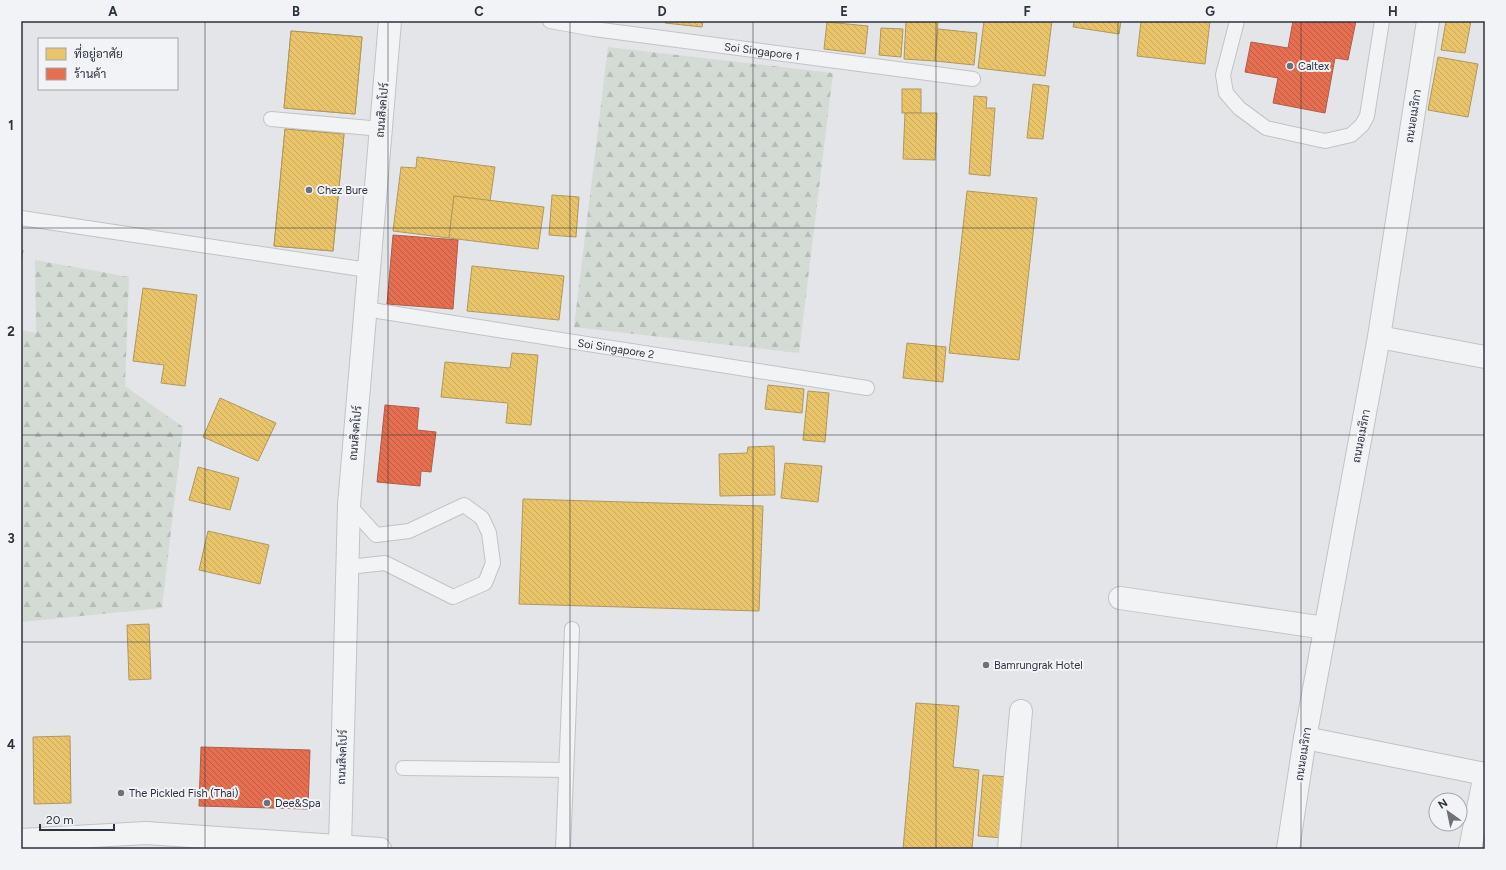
<svg xmlns="http://www.w3.org/2000/svg" width="1506" height="870" viewBox="0 0 1506 870" font-family="Figtree,Sarabun,sans-serif">
<style>
.forest{fill:url(#forest-firs)}
.homes{fill:url(#homes-back-hatch);stroke:#b0985d}
.shops{fill:url(#shops-back-hatch);stroke:#af5d4c}
.lines{fill:none;stroke-linecap:round;stroke-linejoin:round}
.lane-casing{stroke:#c2c3c6;stroke-width:16}
.street-casing{stroke:#c2c3c6;stroke-width:24}
.lane{stroke:#f2f3f4;stroke-width:14}
.street{stroke:#f2f3f4;stroke-width:22}
.grid{fill:none;stroke:#2c323f;stroke-width:1;stroke-opacity:0.55}
.poi-dot{fill:#6c717a;stroke:#f1f3f6;stroke-width:1.5}
.labels{text-anchor:middle;stroke-width:4;stroke-linejoin:round;paint-order:stroke}
.street-label{font-size:11px;fill:#2c323f;stroke:#f1f3f6}
.poi-label{font-size:11px;fill:#2c323f;stroke:#f1f3f6;text-anchor:start}
.neatline{fill:none;stroke:#2c323f;stroke-width:1.5}
.grid-label{font-size:13px;text-anchor:middle;font-weight:bold;fill:#2c323f}
</style>
<defs>
<pattern id="forest-firs" width="22" height="20" patternUnits="userSpaceOnUse"><rect width="22" height="20" fill="#d4dbd4"/><path d="M5 1l3.5 6h-7zM16 11l3.5 6h-7z" fill="#b6bcb7"/></pattern>
<pattern id="homes-back-hatch" width="6" height="6" patternUnits="userSpaceOnUse"><rect width="6" height="6" fill="#e9c46a"/><path d="M-1 5l2 2M0 0l6 6M5-1l2 2" fill="none" stroke="#c8a95d"/></pattern>
<pattern id="shops-back-hatch" width="6" height="6" patternUnits="userSpaceOnUse"><rect width="6" height="6" fill="#e76f51"/><path d="M-1 5l2 2M0 0l6 6M5-1l2 2" fill="none" stroke="#bb5c45"/></pattern>
</defs>
<rect width="100%" height="100%" fill="#e3e5e8"/>
<g class="forest">
<polygon points="608,47 833,73 799,353 574,327"/>
<polygon points="35,260 129,277 125,386 183,427 162,608 21,622 21,330 36,333"/>
</g>
<g class="homes">
<polygon points="666,21 703,21 702,27 665,23"/>
<polygon points="906,21 938,22 935,61 904,59"/>
<polygon points="984,21 1052,21 1045,76 978,68"/>
<polygon points="1074,21 1121,21 1119,34 1073,27"/>
<polygon points="1141,21 1210,21 1205,64 1137,56"/>
<polygon points="1446,21 1471,21 1465,53 1441,50"/>
<polygon points="827,22 868,26 865,54 824,49"/>
<polygon points="881,28 903,29 901,57 879,55"/>
<polygon points="938,29 977,33 974,65 935,61"/>
<polygon points="291,31 362,37 355,114 284,108"/>
<polygon points="291,31 362,37 355,114 284,108"/>
<polygon points="1438,57 1478,64 1468,117 1428,110"/>
<polygon points="1033,84 1049,86 1043,139 1027,138"/>
<rect x="902" y="89" width="19" height="24"/>
<polygon points="974,96 987,97 986,108 995,108 990,176 969,174"/>
<polygon points="905,113 937,113 935,160 903,159"/>
<polygon points="285,129 344,134 333,251 274,246"/>
<polygon points="285,129 344,134 333,251 274,246"/>
<polygon points="417,157 495,167 490,201 454,196 449,238 393,231 401,167 416,168"/>
<polygon points="967,191 1037,198 1019,360 949,353"/>
<polygon points="552,195 579,197 576,237 549,235"/>
<polygon points="454,196 544,207 538,249 449,238"/>
<polygon points="21,250 23,250 21,264"/>
<polygon points="472,266 564,276 559,320 467,311"/>
<polygon points="143,288 197,295 185,386 161,383 164,365 133,361"/>
<polygon points="907,343 946,347 943,382 903,378"/>
<polygon points="512,353 538,355 531,425 506,423 508,403 441,397 445,362 510,368"/>
<polygon points="768,385 804,389 802,413 765,409"/>
<polygon points="808,391 829,393 825,442 803,440"/>
<polygon points="220,398 276,423 258,461 203,437"/>
<polygon points="774,446 775,495 720,496 719,454 747,453 748,447"/>
<polygon points="785,463 822,466 818,502 781,498"/>
<polygon points="198,467 239,478 230,510 189,500"/>
<polygon points="523,499 763,506 759,611 519,604"/>
<polygon points="208,531 269,545 260,584 199,570"/>
<polygon points="149,624 151,679 129,680 127,625"/>
<polygon points="916,703 959,706 953,767 979,770 972,849 903,849"/>
<polygon points="70,736 71,803 34,804 33,737"/>
<polygon points="983,775 1009,777 1004,838 978,836"/>
</g>
<g class="shops">
<polygon points="1293,21 1356,21 1348,60 1335,58 1325,113 1273,103 1278,78 1245,72 1251,42 1288,48"/>
<polygon points="393,235 458,240 453,309 387,304"/>
<polygon points="385,405 419,408 417,430 436,432 431,472 421,471 420,486 377,482"/>
<polygon points="201,747 310,750 308,809 199,806"/>
</g>
<g class="lines">
<defs>
<g id="lane">
<path id="s1" d="M550 21 594 29 973 79"/>
<polyline points="1237,21 1223,75 1226,93 1239,108 1266,128 1325,141 1351,135 1362,125 1367,116 1382,21"/>
<polyline points="271,119 381,129"/>
<polyline points="21,218 368,270"/>
<path id="s2" d="M365 309 867 388"/>
<polyline points="348,567 385,563 453,597 485,583 493,563 489,533 482,518 464,505 409,531 376,535 349,505"/>
<polyline points="403,768 566,770"/>
<polyline points="563,849 572,629"/>
</g>
<g id="street">
<polyline points="1379,337 1485,357"/>
<polyline points="1120,598 1325,628"/>
<polyline points="1305,738 1485,774"/>
<polyline points="21,840 146,833 380,849"/>
<polyline points="340,846 349,505 390,21"/>
<polyline points="1009,849 1021,711"/>
<polyline points="1288,849 1305,738 1379,337 1428,21"/>
<polyline points="1470,849 1485,774"/>
</g>
</defs>
<use href="#lane" class="lane-casing"/>
<use href="#street" class="street-casing"/>
<use href="#lane" class="lane"/>
<use href="#street" class="street"/>
</g>
<path class="grid" d="M205 21V849M388 21V849M570 21V849M753 21V849M936 21V849M1118 21V849M1301 21V849M21 228H1485M21 435H1485M21 642H1485"/>
<g class="poi-dot">
<circle cx="1290" cy="66" r="4"/>
<circle cx="309" cy="190" r="4"/>
<circle cx="986" cy="665" r="4"/>
<circle cx="121" cy="793" r="4"/>
<circle cx="267" cy="803" r="4"/>
</g>
<g class="labels">
<g class="street-label">
<text dy="4" stroke="none"><textPath href="#s1" startOffset="214">Soi Singapore 1</textPath></text>
<text transform="translate(382 110) rotate(-85)" y="4">ถนนสิงคโปร์</text>
<text transform="translate(1413 116) rotate(-81)" y="4">ถนนอเมริกา</text>
<text dy="4" stroke="none"><textPath href="#s2" startOffset="254">Soi Singapore 2</textPath></text>
<text transform="translate(355 433) rotate(-85)" y="4">ถนนสิงคโปร์</text>
<text transform="translate(1361 436) rotate(-79)" y="4">ถนนอเมริกา</text>
<text transform="translate(1303 754) rotate(-81)" y="4">ถนนอเมริกา</text>
<text transform="translate(342 757) rotate(-88)" y="4">ถนนสิงคโปร์</text>
</g>
<g class="poi-label">
<text x="1298" y="70">Caltex</text>
<text x="317" y="194">Chez Bure</text>
<text x="994" y="669">Bamrungrak Hotel</text>
<text x="129" y="797">The Pickled Fish (Thai)</text>
<text x="275" y="807">Dee&amp;Spa</text>
</g>
</g>
<rect width="1506" height="870" fill="none" stroke="#f1f3f6" stroke-width="44"/>
<rect x="38" y="38" width="140" height="52" fill="#f1f3f6" stroke="#a2a6ad"/>
<rect x="46" y="48" width="20" height="12" fill="#e9c46a" stroke="#a2a6ad"/>
<text x="74" y="58" font-size="12" fill="#2c323f">ที่อยู่อาศัย</text>
<rect x="46" y="68" width="20" height="12" fill="#e76f51" stroke="#a2a6ad"/>
<text x="74" y="78" font-size="12" fill="#2c323f">ร้านค้า</text>
<g transform="translate(1448 812) rotate(327)"><circle r="19" fill="#f1f3f6" stroke="#a2a6ad"/>
<path d="M0-3L7 15L0 10L-7 15Z" fill="#6c717a"/>
<text y="-6" font-size="11" font-weight="bold" text-anchor="middle" fill="#2c323f">N</text>
</g>
<path d="M40 824v6h74v-6" fill="none" stroke="#2c323f" stroke-width="2"/>
<text x="46" y="824" font-size="12" fill="#2c323f" stroke="#f1f3f6" stroke-width="3" paint-order="stroke">20 m</text>
<rect x="22" y="22" width="1462" height="826" class="neatline"/>
<g class="grid-label">
<text x="113" y="16">A</text>
<text x="296" y="16">B</text>
<text x="479" y="16">C</text>
<text x="662" y="16">D</text>
<text x="844" y="16">E</text>
<text x="1027" y="16">F</text>
<text x="1210" y="16">G</text>
<text x="1393" y="16">H</text>
<text x="11" y="130">1</text>
<text x="11" y="336">2</text>
<text x="11" y="543">3</text>
<text x="11" y="749">4</text>
</g>
</svg>
